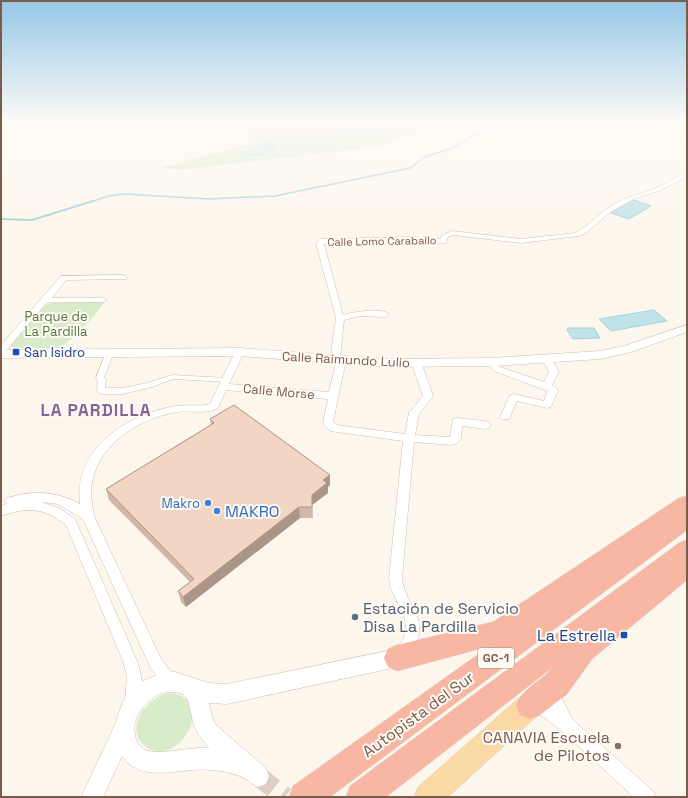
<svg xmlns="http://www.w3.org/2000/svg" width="688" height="798" viewBox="0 0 688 798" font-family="'Space Grotesk',sans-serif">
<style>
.green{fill:#d8ecc9}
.water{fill:#bfe3e8;stroke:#a5d3da}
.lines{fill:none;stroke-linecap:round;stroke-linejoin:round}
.stream-far1{stroke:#a5d3da;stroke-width:1.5}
.stream{stroke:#a5d3da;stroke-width:2}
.tertiary-tunnel{stroke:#dcd0c4;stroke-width:20;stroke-dasharray:20 10;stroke-linecap:butt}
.pedestrian-casing{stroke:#d1beb0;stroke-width:1}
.minor-casing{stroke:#d1beb0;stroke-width:1}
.tertiary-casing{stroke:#d1beb0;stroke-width:1}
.primary-casing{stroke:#dad1cd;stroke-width:1}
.motorway-casing{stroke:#dad1cd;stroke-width:1}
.pedestrian{fill:#fff;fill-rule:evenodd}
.minor{fill:#fff;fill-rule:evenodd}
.tertiary{fill:#fff;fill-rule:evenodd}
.primary{fill:#fbd9a5;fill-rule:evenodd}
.motorway{fill:#f7b7a3;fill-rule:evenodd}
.wall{fill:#d1b7a8}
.shaded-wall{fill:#aa9588}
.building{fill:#f3d5c3;stroke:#aa9588}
.transit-dot{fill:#1a4fb4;stroke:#fffaf3;stroke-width:1.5}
.shop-dot{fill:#3f7fe0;stroke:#fffaf3;stroke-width:1.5}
.service-dot{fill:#5c6f8a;stroke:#fffaf3;stroke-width:1.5}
.education-dot{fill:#8d6e63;stroke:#fffaf3;stroke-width:1.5}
.labels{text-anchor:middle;stroke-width:4;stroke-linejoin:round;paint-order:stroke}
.far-street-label{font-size:11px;fill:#7a5c4d;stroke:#fffaf3}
.shield{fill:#fffaf3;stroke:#a28b7f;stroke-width:1}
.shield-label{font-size:12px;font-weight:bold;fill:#7a5c4d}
.park-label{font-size:13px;fill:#537a41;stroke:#fffaf3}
.transit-label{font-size:13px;fill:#164399;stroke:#fffaf3;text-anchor:start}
.street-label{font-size:13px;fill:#7a5c4d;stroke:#fffaf3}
.shop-label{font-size:13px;fill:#366cbe;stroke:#fffaf3;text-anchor:end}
.near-shop-label{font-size:16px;fill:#366cbe;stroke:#fffaf3;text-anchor:start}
.near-service-label{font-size:16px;fill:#4e5e75;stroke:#fffaf3;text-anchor:start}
.near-transit-label{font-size:16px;fill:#164399;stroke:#fffaf3;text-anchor:end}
.near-street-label{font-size:16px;fill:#7a5c4d;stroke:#fffaf3}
.near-education-label{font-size:16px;fill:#785e54;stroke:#fffaf3;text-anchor:end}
.district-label{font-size:17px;font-weight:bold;letter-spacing:1px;fill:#846695;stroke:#fffaf3}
</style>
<rect width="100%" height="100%" fill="#fdf6ec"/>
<g class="green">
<polygon points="242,124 439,124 383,146 179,170 161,168 257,142"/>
<path d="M104 302C102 310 69 343 61 347 54 350 23 348 13 348L10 345 44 306 51 303Z"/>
<path d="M167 693C221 695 178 773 145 746 123 727 147 699 167 693Z"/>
</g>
<g class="water">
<polygon points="367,126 385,126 389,129 380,131 341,133 337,133 336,130"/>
<path d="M271 143 274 147 273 150C263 155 253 158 243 152L255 150C258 144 264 142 271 143Z"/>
<polygon points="634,200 651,206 629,219 611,213"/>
<polygon points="654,310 667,321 611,331 599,319"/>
<polygon points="568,328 594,328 600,338 573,339 567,330"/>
</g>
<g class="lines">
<polyline class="stream-far1" points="90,202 109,196 124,194 209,199 275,196 410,168 424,157 452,148 475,135 511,124"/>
<polyline class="stream" points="1,219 32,220 93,201"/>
<polyline class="tertiary-tunnel" points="258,776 285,797"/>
<defs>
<polygon id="pedestrian" points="107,350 113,350 114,352 104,377 106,379 105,388 123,388 147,383 172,375 227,378 231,380 227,382 173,379 152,387 123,394 101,394 97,391 98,380 96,378"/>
<g id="minor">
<polygon points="140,124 179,124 176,126 142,126"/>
<path d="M687 173V177L659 191 635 198 610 212 587 232 579 236 521 243 453 235 448 237 446 243H443L413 241 324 244 343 315C354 312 381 307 389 314L385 317 359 316 344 320 340 357 344 358 346 360 333 422 337 425 405 434 409 413 423 396 411 362 416 359 421 362 433 396 419 414 415 435 450 437 453 419 457 418 485 421 489 422 490 425 489 428 485 429 462 426 461 438 456 444 452 445 414 442 402 578C404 603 428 616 416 643 413 650 409 656 402 659L397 657 395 652 404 638 406 627 405 619 390 586 389 578 403 441 330 431 323 423 328 399 226 390 218 408 214 410C202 414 189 410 177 412 136 419 93 447 91 492 91 500 93 508 94 516L161 659 175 677 178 682 175 687 170 689 165 687 151 669 83 519 58 504 41 502 59 508 75 519 137 661C142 676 145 692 138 706L133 709 128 706 125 701 127 676 123 661 66 525C44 507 27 507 1 516V506L7 504 5 501 7 498C32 490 57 491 80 504 73 448 128 414 176 406 187 404 200 407 210 404L236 350H242L244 352 229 384 329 392 336 363 332 362 330 360 336 318 316 243 320 239 413 237 440 239 443 235 452 231 521 239 575 233C587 227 595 218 605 210 621 198 638 195 656 188 667 184 676 176 687 173Z"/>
<polygon points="123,275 127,277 126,279 66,280 52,298 103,298 107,300 103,302 47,302 4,353 1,354 1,345 61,276"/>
<polygon points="547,357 550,358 559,371 552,385 558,390 551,407 547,408 517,401 509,419 501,419 500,417 510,395 514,394 544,401 548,391 494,371 487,362 489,360 495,360 500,367 544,382 549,371 542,360"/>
<polygon points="555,683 560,686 563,691 562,699 573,720 653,791 656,797 634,797 566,735 544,717 529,711 526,706 529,701 534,698 547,703 547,691 550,686"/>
</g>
<g id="tertiary">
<polygon points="687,325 687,332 631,352 600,359 492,366 386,367 239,356 1,358 1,350 239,348 386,359 492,358 600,351 624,346"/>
<path d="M397 649 404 652 407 658 404 664 397 667 227 704 209 703 213 720 217 726 266 768 269 776 266 784 258 787C252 784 248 780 242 777 234 773 222 771 212 770 183 766 143 786 122 756L103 797H81L115 725 123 701 132 690 143 681 162 673 175 672 209 683 227 684ZM175 692 183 694 188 700 193 722 198 734 209 748C192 746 160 756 145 750 133 745 132 725 138 715 142 707 150 699 157 695 163 692 169 692 175 692Z"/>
</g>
<polygon id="primary" points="530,693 539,696 542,705 539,714 448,797 414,797 418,787 521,696"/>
<g id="motorway">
<polygon points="687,496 687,530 330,797 289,797 293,786 490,646 397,671 388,667 384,658 388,649 397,645 493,622 679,498"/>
<path d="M687 540V580L592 659 567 694 540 715 530 719 520 715 516 705C524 687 541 682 553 667L386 797H346L350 786 679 543Z"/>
</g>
</defs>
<use href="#pedestrian" class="pedestrian-casing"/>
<use href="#minor" class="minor-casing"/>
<use href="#tertiary" class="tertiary-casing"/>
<use href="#primary" class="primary-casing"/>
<use href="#motorway" class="motorway-casing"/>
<use href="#pedestrian" class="pedestrian"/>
<use href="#minor" class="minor"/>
<use href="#tertiary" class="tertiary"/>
<use href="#primary" class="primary"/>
<use href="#motorway" class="motorway"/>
</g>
<polygon class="wall" points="210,419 330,475 330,485 328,487 328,493 312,505 313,518 300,518 186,607 181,602 178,591 190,582 109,500 106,489 211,425"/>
<g class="shaded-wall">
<polygon points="330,475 330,485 328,487 328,493 312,505 313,518 312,495 323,480"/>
<polygon points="299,507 300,518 186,607 183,597"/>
</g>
<polygon class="building" points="234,405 330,475 323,480 327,483 312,495 312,507 299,507 183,597 178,591 194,579 106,489 214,423 210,419"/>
<linearGradient id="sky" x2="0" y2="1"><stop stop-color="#97c7e8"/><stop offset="0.53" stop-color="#fefbf6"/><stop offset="1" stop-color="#fefbf6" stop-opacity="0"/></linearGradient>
<rect width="688" height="235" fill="url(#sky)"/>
<g class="transit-dot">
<rect x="12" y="348" width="8" height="8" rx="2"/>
<rect x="620" y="631" width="8" height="8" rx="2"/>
</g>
<g class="shop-dot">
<circle cx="208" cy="503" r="4"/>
<circle cx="217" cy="511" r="4"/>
</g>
<circle class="service-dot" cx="355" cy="617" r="4"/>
<circle class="education-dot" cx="618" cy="746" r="4"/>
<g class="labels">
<g class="far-street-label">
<text transform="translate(382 241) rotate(-1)" y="4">Calle Lomo Caraballo</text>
</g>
<rect class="shield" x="478" y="648" width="36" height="20" rx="3"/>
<g class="shield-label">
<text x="496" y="662">GC-1</text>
</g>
<g class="park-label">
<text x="56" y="321">Parque de<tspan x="56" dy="15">La Pardilla</tspan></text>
</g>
<g class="transit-label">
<text x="24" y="357">San Isidro</text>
</g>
<g class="street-label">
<text transform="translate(346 359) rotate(3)" y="5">Calle Raimundo Lulio</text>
<text transform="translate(279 391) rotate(5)" y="5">Calle Morse</text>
</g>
<g class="shop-label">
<text x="200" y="508">Makro</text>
</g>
<g class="near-shop-label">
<text x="225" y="517">MAKRO</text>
</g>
<g class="near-service-label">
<text x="363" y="614">Estación de Servicio<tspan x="363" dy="18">Disa La Pardilla</tspan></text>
</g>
<g class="near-transit-label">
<text x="616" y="641">La Estrella</text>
</g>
<g class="near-street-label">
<text transform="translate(418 714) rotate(-36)" y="6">Autopista del Sur</text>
</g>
<g class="near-education-label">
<text x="610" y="743">CANAVIA Escuela<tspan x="610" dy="18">de Pilotos</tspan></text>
</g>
<g class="district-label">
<text x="96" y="416">LA PARDILLA</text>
</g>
</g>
<rect width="688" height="798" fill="none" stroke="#7a5c4d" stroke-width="4"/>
</svg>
